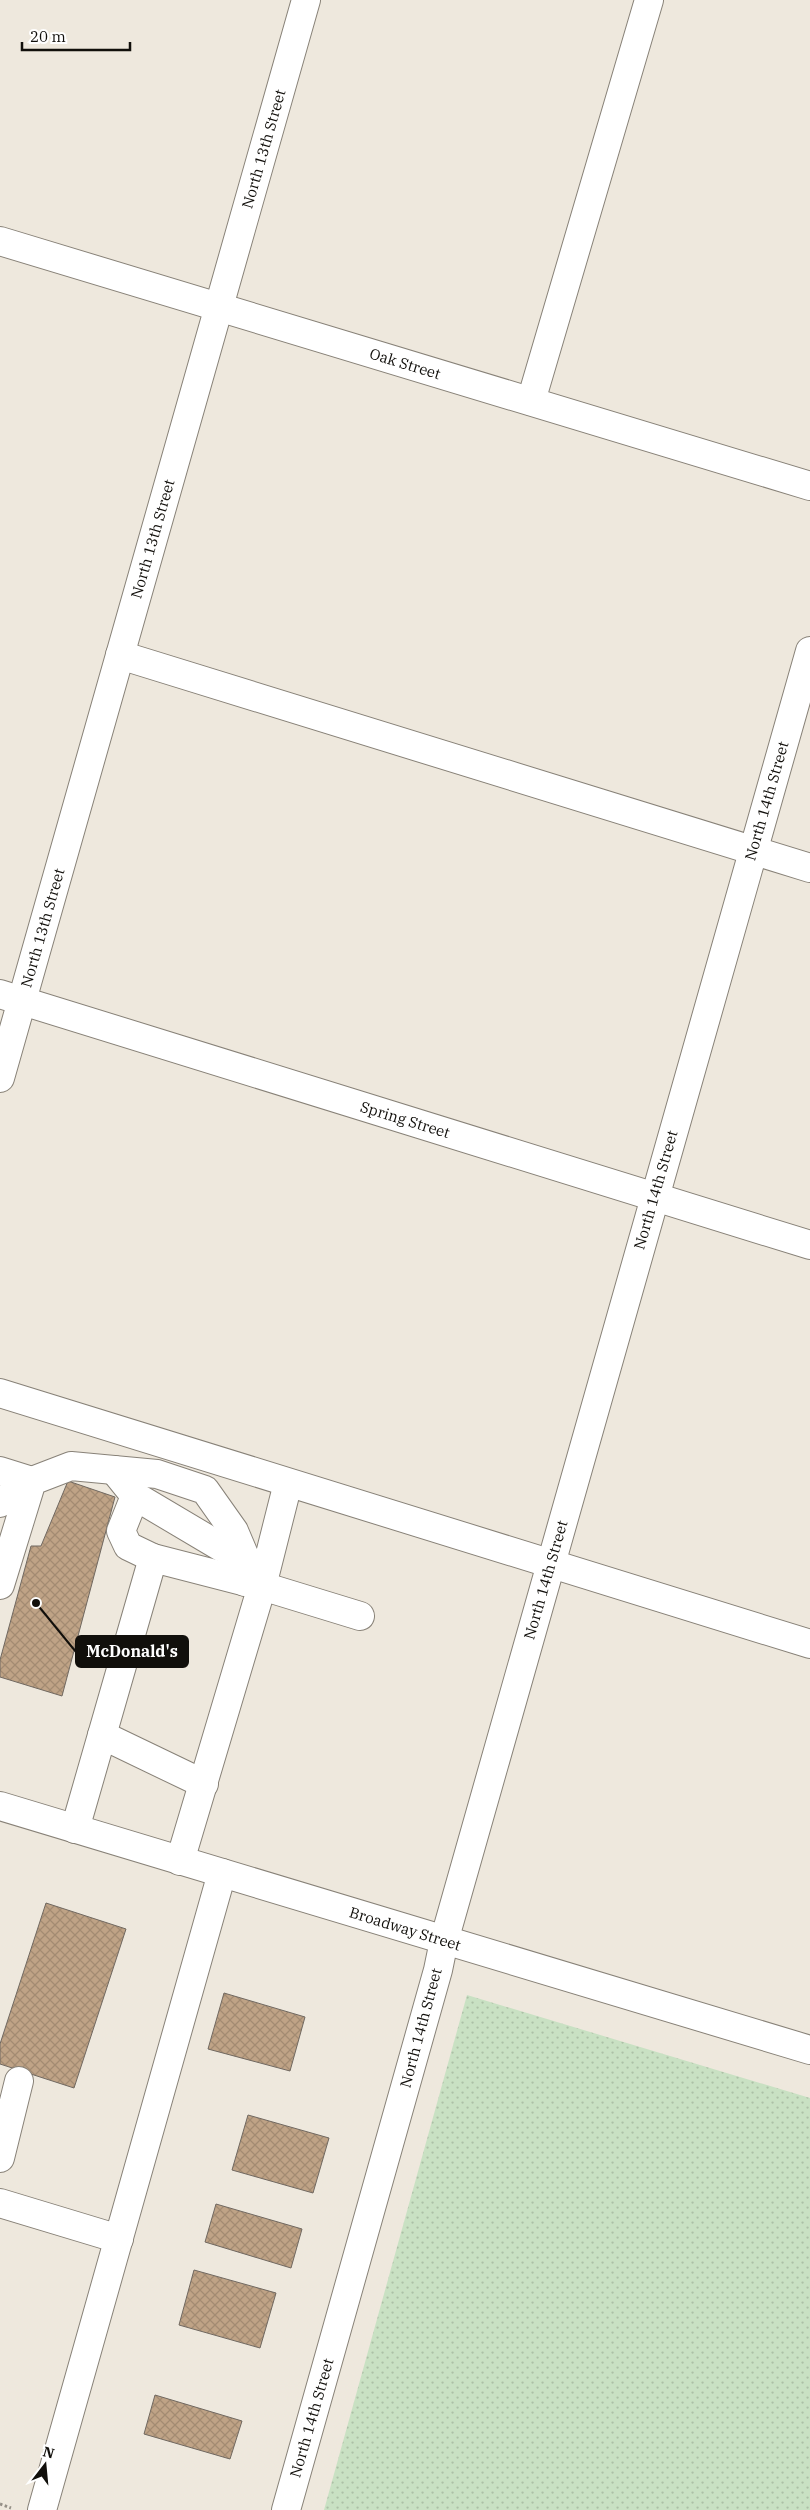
<svg xmlns="http://www.w3.org/2000/svg" width="810" height="2510" viewBox="0 0 810 2510" font-family="'IBM Plex Serif',serif">
<style>
.grass{fill:url(#grass-dots)}
.building{fill:url(#building-cross-hatch);stroke:#706860}
.lines{fill:none;stroke-linecap:round;stroke-linejoin:round}
.minor-casing{stroke:#888278;stroke-width:30}
.major-casing{stroke:#888278;stroke-width:30}
.path{stroke:#959088;stroke-width:3;stroke-dasharray:2.5 2.5;stroke-linecap:butt}
.minor{stroke:#fff;stroke-width:28}
.major{stroke:#fff;stroke-width:28}
.labels{text-anchor:middle;stroke-width:4;stroke-linejoin:round;paint-order:stroke}
.street-label{font-size:15px;fill:#110f0b;stroke:#fff}
.leader{fill:none;stroke:#110f0b;stroke-width:2}
.callout-dot{fill:#110f0b;stroke:#fff;stroke-width:2}
.callout{fill:#110f0b;stroke:#110f0b;stroke-width:2}
.callout-label{font-size:16px;text-anchor:middle;font-weight:bold;fill:#fff}
</style>
<defs>
<pattern id="grass-dots" width="8" height="8" patternUnits="userSpaceOnUse" patternTransform="scale(1.25)"><rect width="8" height="8" fill="#c9e1c3"/><path d="M2 2h.1M6 6h.1" fill="none" stroke="#acc0a6" stroke-width="1.8" stroke-linecap="round"/></pattern>
<pattern id="building-cross-hatch" width="8" height="8" patternUnits="userSpaceOnUse" patternTransform="scale(1.25)"><rect width="8" height="8" fill="#bfa386"/><path d="M0 0l8 8M0 8l8-8" fill="none" stroke="#a38b72"/></pattern>
</defs>
<rect width="100%" height="100%" fill="#eee8dd"/>
<polygon class="grass" points="467,1995 810,2098 810,2510 324,2510"/>
<g class="building">
<polygon points="68,1481 115,1497 62,1696 0,1677 0,1660 31,1546 41,1546"/>
<polygon points="46,1903 126,1929 74,2088 0,2064 0,2044"/>
<polygon points="224,1993 305,2017 290,2071 208,2049"/>
<polygon points="248,2115 329,2138 313,2193 232,2170"/>
<polygon points="216,2204 302,2229 291,2268 205,2242"/>
<polygon points="194,2270 276,2293 260,2348 179,2325"/>
<polygon points="155,2395 242,2421 230,2459 144,2434"/>
</g>
<g class="lines">
<defs>
<g id="minor">
<polyline points="0,241 810,486"/>
<polyline points="531,401 649,0"/>
<polyline points="120,655 810,868"/>
<polyline points="0,994 810,1245"/>
<polyline points="0,1078 306,0"/>
<polyline points="0,1393 810,1644"/>
<polyline points="114,1470 135,1496 221,1547 245,1557"/>
<polyline points="0,1471 32,1481 0,1503"/>
<polyline points="135,1496 121,1531 128,1546 153,1558"/>
<polyline points="0,1585 32,1481 71,1466 157,1474 205,1490 234,1531 245,1557 245,1582"/>
<polyline points="102,1735 204,1784"/>
<polyline points="75,1829 153,1558 262,1586 360,1616"/>
<polyline points="180,1861 262,1586 288,1483"/>
<polyline points="0,2158 19,2081"/>
<polyline points="0,2203 119,2239"/>
<polyline points="42,2510 222,1873"/>
<polyline points="286,2510 438,1970 444,1941 810,651"/>
</g>
<polyline id="major" points="0,1806 810,2050"/>
</defs>
<use href="#minor" class="minor-casing"/>
<use href="#major" class="major-casing"/>
<polyline class="path" points="0,2504 11,2508"/>
<use href="#minor" class="minor"/>
<use href="#major" class="major"/>
</g>
<g class="labels">
<g class="street-label">
<text transform="translate(264 149) rotate(-74)" y="5">North 13th Street</text>
<text transform="translate(405 364) rotate(17)" y="5">Oak Street</text>
<text transform="translate(153 539) rotate(-74)" y="5">North 13th Street</text>
<text transform="translate(767 801) rotate(-74)" y="5">North 14th Street</text>
<text transform="translate(43 928) rotate(-74)" y="5">North 13th Street</text>
<text transform="translate(405 1120) rotate(17)" y="5">Spring Street</text>
<text transform="translate(656 1190) rotate(-74)" y="5">North 14th Street</text>
<text transform="translate(546 1580) rotate(-74)" y="5">North 14th Street</text>
<text transform="translate(405 1929) rotate(17)" y="5">Broadway Street</text>
<text transform="translate(421 2028) rotate(-75)" y="5">North 14th Street</text>
<text transform="translate(312 2418) rotate(-74)" y="5">North 14th Street</text>
</g>
</g>
<path class="leader" d="M36 1603L76 1652"/>
<circle class="callout-dot" cx="36" cy="1603" r="5"/>
<rect class="callout" x="76" y="1636" width="112" height="31" rx="5"/>
<g class="callout-label">
<text x="132" y="1657">McDonald's</text>
</g>
<g transform="translate(45 2465) rotate(16)" stroke="#ffffff" stroke-width="4" paint-order="stroke">
<path d="M0-4L9 19L0 12L-9 19Z" fill="#110f0b"/>
<text y="-8" font-size="14" font-weight="bold" text-anchor="middle" fill="#110f0b">N</text>
</g>
<path d="M22 42v8h108v-8" fill="none" stroke="#110f0b" stroke-width="2.5"/>
<text x="30" y="42" font-size="15" fill="#110f0b" stroke="#ffffff" stroke-width="4" paint-order="stroke">20 m</text>
</svg>
